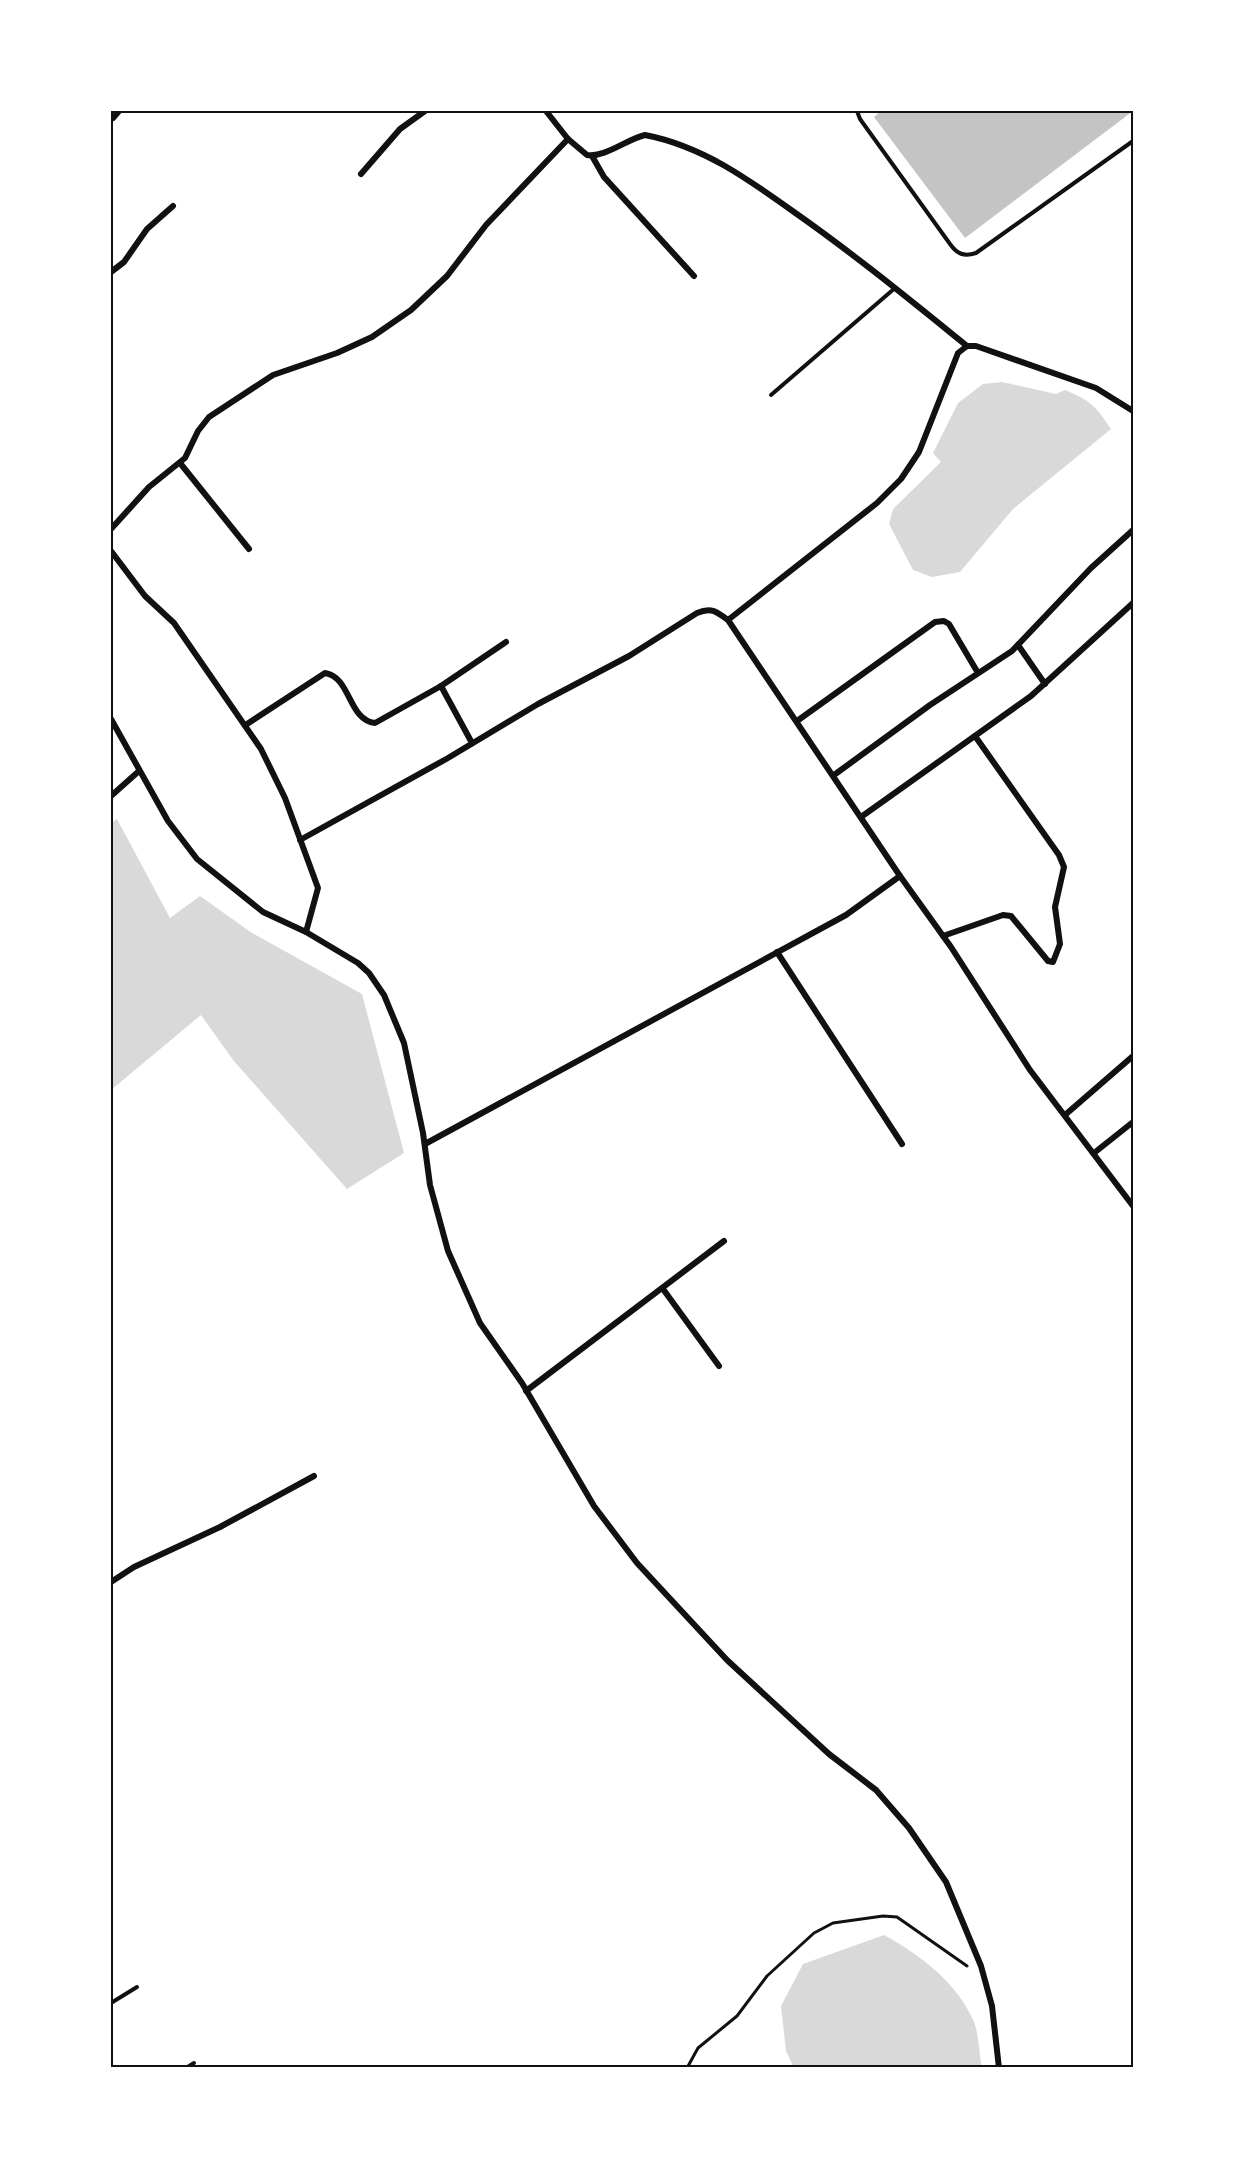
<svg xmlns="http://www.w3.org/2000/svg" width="1244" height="2179" viewBox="0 0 1244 2179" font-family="Montserrat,sans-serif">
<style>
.water{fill:#d9d9d9}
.building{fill:#c4c4c4}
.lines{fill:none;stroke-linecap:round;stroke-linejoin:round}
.path{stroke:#111;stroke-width:3}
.service{stroke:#111;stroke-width:4}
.minor{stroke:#111;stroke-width:6}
.neatline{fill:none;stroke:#111;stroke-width:2}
</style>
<rect width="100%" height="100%" fill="#fff"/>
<g class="water">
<path d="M1002 382 1056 394 1065 390C1091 401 1096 406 1111 429L1013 509 960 572 932 577 913 570 889 524 893 509 941 462 933 453 958 403 983 384Z"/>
<polygon points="117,819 170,918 200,896 252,933 362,994 404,1153 347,1189 233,1060 201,1015 111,1090 111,823"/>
<path d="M884 1935C920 1955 957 1982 974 2022 979 2035 979 2054 982 2068H794L786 2051 781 2006 803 1964Z"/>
</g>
<polygon class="building" points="881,111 1133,111 965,238 874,117"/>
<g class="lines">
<polyline class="path" points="687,2068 698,2048 737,2016 767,1976 814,1933 833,1923 883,1916 897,1917 967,1966"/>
<g class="service">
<path d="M857 111 860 119 950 244C957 254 964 257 976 253L1133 141"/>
<polyline points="771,395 895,288"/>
<polyline points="111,2003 137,1987"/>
<polyline points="186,2068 194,2063"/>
</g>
<g class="minor">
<path d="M546 111 568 139 587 155C605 158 627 139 645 135 702 146 748 179 794 212 854 254 910 300 967 346"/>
<polyline points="113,118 119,111"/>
<polyline points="592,156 604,177 694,276"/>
<polyline points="361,174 400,129 425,111"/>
<polyline points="111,272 124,262 147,229 173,206"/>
<polyline points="180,463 249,549"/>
<polyline points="111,529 149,487 185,458 198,431 209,417 273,375 337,353 372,337 411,310 447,276 486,225 568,139"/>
<polyline points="111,551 145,596 174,623 261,749 285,798 318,888 306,932"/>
<polyline points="728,620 877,503 901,479 919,452 958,353 967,346 976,346 1096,388 1133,411"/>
<polyline points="1018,645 1045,684"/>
<polyline points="441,686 472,743"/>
<polyline points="111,719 168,821 197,859 263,912 306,932 358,963 369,973 384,995 404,1043 423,1133 430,1185 448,1251 480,1323 522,1383 594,1506 637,1563 727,1660 829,1754 876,1790 909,1828 946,1882 981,1966 992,2006 999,2068"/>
<polyline points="797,721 935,622 944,621 949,624 978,673"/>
<path d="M247 724 325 673C351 677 348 720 375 723L441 686 506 642"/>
<polyline points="834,775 930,705 1012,651 1091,568 1133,530"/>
<polyline points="111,796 139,771"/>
<polyline points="861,817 1031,696 1133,603"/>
<path d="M300 840 448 758 538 704 629 656 697 613C711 607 716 611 728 620L900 876 951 947 1030 1070 1133 1206"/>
<polyline points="943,936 1003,915 1011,916 1048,961 1053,962 1060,944 1055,907 1064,867 1059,855 975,736"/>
<polyline points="777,952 902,1144"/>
<polyline points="1065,1115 1133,1056"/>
<polyline points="425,1144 846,915 900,876"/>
<polyline points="1094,1153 1133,1122"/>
<polyline points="663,1289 719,1366"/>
<polyline points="526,1391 724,1241"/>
<polyline points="111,1582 134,1567 220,1527 314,1476"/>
</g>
</g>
<rect width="1244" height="2179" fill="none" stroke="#ffffff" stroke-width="225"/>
<rect x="112" y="112" width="1020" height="1954" class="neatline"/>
</svg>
